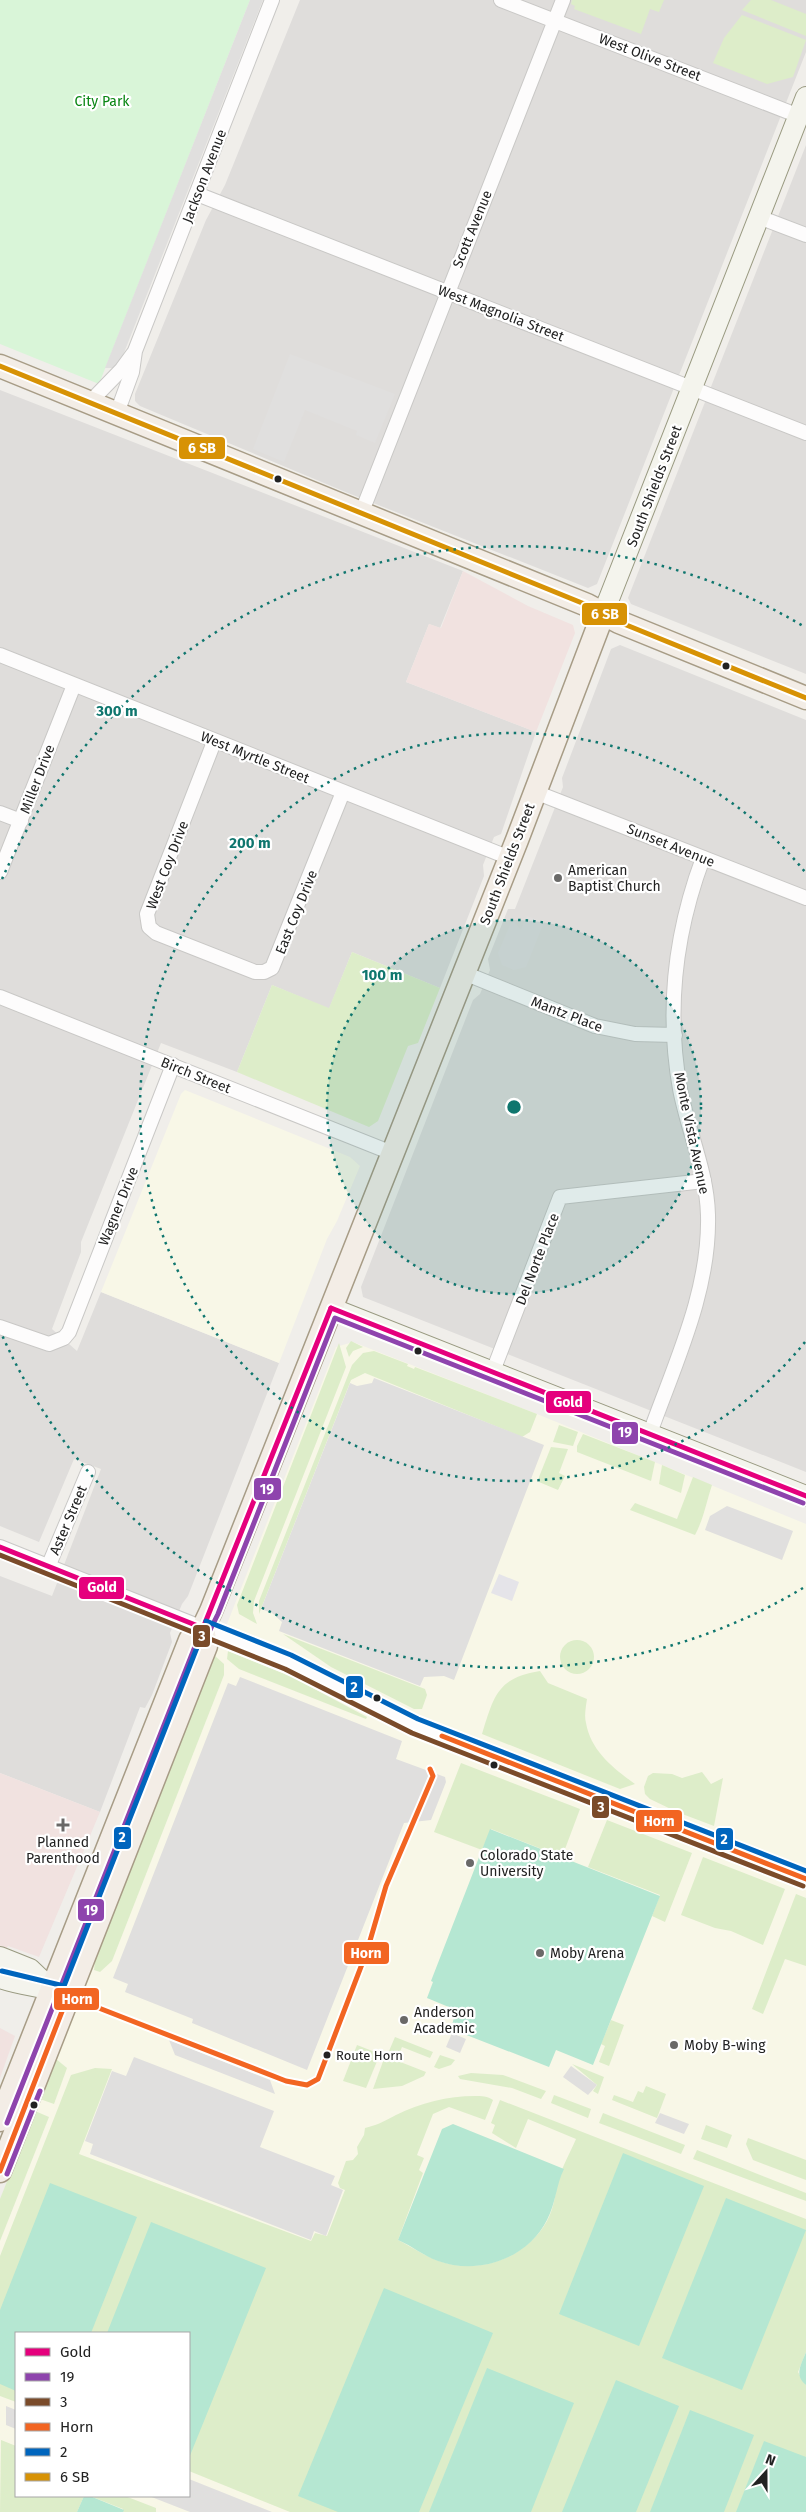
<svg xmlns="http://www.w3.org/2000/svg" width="806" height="2512" viewBox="0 0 806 2512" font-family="'Fira Sans',sans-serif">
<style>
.residential{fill:#dfdddb}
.commercial{fill:#f1e2e0}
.education{fill:#f8f7e7;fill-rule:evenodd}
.grass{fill:#ddedc9}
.park{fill:#d9f5d8}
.pitch{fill:#b5e7d2}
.parking{fill:#e0dfde}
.plaza{fill:#e5e4e9}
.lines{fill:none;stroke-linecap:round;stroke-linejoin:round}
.street-casing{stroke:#c9c8c6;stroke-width:16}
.secondary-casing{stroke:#999a81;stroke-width:22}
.primary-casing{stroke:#a79c86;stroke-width:25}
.street{stroke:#fdfcfc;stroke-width:14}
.secondary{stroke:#f4f4ed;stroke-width:20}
.primary{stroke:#f3ede6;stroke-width:22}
.bus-1-casing{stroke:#fff;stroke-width:9}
.bus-2-casing{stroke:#fff;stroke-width:9}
.bus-3-casing{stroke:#fff;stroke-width:9}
.bus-4-casing{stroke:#fff;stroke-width:9}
.bus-5-casing{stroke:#fff;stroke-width:9}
.bus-6-casing{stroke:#fff;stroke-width:9}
.bus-1{stroke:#e5007d;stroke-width:5}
.bus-2{stroke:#8e44ad;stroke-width:5}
.bus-3{stroke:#7a4b2a;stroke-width:5}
.bus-4{stroke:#f26522;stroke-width:5}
.bus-5{stroke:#0065bd;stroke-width:5}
.bus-6{stroke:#d79205;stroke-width:5}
.ring{fill:none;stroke:#0f766e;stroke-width:2.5;stroke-dasharray:2.5 5}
.bus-dot{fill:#222;stroke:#fff;stroke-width:2}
.poi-dot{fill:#6a6968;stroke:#fff;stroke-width:2}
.labels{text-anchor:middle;stroke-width:4.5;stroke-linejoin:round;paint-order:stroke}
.bus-label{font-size:13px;fill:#222;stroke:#fff;text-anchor:start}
.street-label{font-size:14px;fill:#222;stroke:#fff}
.park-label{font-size:14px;fill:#098613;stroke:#fff}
.poi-label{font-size:14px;fill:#222;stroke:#fff;text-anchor:start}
.centre{fill:#0f766e;stroke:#fff;stroke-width:2.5}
.ring-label{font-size:15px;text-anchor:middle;font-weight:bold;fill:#0f766e;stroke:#fff;stroke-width:4.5;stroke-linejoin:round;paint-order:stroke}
.line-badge{stroke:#fff;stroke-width:2}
.badge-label{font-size:14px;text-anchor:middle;font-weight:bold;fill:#fff}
</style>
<rect width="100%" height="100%" fill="#f0eeea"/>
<g class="residential">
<polygon points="300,0 806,0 806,52 597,584 588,588 348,493 140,406 135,401 135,394 206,220 225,185"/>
<polygon points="806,145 806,674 631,604 628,598"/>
<polygon points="0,390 463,571 440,628 429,624 406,682 536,732 501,834 494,837 483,865 484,876 440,988 352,952 329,1009 272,985 237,1072 161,1043 81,1242 81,1252 52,1329 77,1351 101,1292 279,1363 188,1596 182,1604 170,1633 172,1642 152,1695 145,1708 140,1707 100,1812 0,1773 0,1576 52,1596 101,1469 74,1459 39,1542 0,1526"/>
<polygon points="620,645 806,720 806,1472 363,1297 361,1287 473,1000 480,994 490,970 488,959 508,909 515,909 563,787 562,778 611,649"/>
</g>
<g class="commercial">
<polygon points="463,571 528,606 573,625 575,633 536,732 406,682 429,624 441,628"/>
<polygon points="0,1773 100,1812 39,1957 8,1946 0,1963"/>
<polygon points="0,2028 15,2036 0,2078"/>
</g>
<g class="education">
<polygon points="185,1090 350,1157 360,1166 337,1221 327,1239 279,1363 101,1292 181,1094"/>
<path d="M353 1342 537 1414 806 1524V2512H0V2201L336 1347ZM16 2333H189V2496H16Z"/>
</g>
<g class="grass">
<polygon points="572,0 664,0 659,12 650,9 641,34 574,9 575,6 571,4"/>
<polygon points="751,0 771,0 806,14 806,36 742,10"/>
<polygon points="742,15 806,40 793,77 767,84 713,63 724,38"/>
<polygon points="352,952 440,988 418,1043 408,1046 378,1121 369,1127 237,1072 272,985 329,1008"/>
<polygon points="351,1341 363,1347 353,1351 349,1357 346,1348"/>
<polygon points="339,1343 346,1367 254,1601 253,1613 257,1624 239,1614 237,1605"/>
<polygon points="374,1351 408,1364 407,1366 414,1369 415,1367 537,1414 530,1432 522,1437 365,1373 351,1380 259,1614 259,1601 352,1365 363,1353"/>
<polygon points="559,1425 578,1432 573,1446 553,1442"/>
<polygon points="583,1434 655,1462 651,1481 577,1452 577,1446"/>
<polygon points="551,1447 568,1449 559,1473 565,1476 558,1490 539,1482 539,1477"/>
<polygon points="662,1465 685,1475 681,1493 659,1484"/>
<path d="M693 1477 712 1485C706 1503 704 1518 695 1535L630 1510 635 1503 677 1519Z"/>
<polygon points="283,1634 425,1689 427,1695 422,1709 414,1709 331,1667"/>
<circle cx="577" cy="1657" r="17"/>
<polygon points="228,1651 292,1677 367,1717 366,1719 239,1669 227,1659"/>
<polygon points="215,1656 224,1664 224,1675 112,1961 100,1972 94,1970 95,1961"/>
<path d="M540 1671 548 1683 587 1699C586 1706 584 1716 586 1723 591 1751 613 1768 635 1784L620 1789 482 1734C494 1696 497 1678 540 1671Z"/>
<polygon points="461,1763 580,1809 562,1857 491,1829 482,1850 434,1832"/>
<polygon points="702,1772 711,1784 723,1778 714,1826 677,1812 650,1799 645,1794 644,1787 648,1776 653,1773 672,1774 682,1778"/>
<polygon points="607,1820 692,1853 665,1922 652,1916 660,1895 588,1867"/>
<polygon points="703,1857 785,1889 763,1945 731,1931 715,1928 681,1915"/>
<polygon points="796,1894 806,1898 806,1966 785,1959 763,2014 752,2009"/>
<polygon points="611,2020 624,2025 609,2066 599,2062 605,2046 601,2044"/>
<polygon points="395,2037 433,2052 430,2058 402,2047 399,2054 389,2051"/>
<polygon points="357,2045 380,2054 366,2088 343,2081"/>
<polygon points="440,2055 455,2060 451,2065 439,2069 434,2067"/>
<polygon points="385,2056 426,2072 424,2076 402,2086 373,2089"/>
<polygon points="56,2059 67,2068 54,2104 40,2099"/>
<polygon points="572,2064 604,2077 598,2094 593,2091 597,2085"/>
<path d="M95 2068 112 2069 79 2154 311 2241 315 2233 327 2236 345 2190 340 2188 338 2183 346 2161 353 2160 358 2154 357 2147 364 2135 365 2128C378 2125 384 2121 396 2115 420 2103 448 2096 475 2096 481 2096 488 2096 493 2100L485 2120 449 2107 433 2114 417 2155 424 2158 419 2170 423 2173 398 2240C412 2247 426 2257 442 2262 481 2274 526 2258 547 2221 554 2208 555 2195 558 2181 562 2167 570 2153 576 2139L528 2119 516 2148 492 2133 495 2125 491 2123 500 2100 806 2219V2352L798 2372 806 2385V2512H290L189 2471V2333H16V2402L0 2396V2256L71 2075Z"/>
<polygon points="471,2073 503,2075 546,2091 541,2099 512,2088 460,2079 458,2076"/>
<polygon points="646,2086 666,2094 657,2118 612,2100 614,2095 633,2102 638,2091 643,2093"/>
<polygon points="554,2095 591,2109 588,2118 551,2103"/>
<polygon points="35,2111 49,2117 0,2241 0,2199"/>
<polygon points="603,2113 685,2145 681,2154 599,2123"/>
<polygon points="706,2125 732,2135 727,2148 701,2139"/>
<polygon points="748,2138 806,2160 806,2180 753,2160 746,2144"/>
<polygon points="697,2150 806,2193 806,2201 693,2159"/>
<polygon points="1,2440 16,2446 16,2496 84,2496 77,2512 0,2512"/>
<polygon points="90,2496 125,2496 156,2508 156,2512 123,2512 123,2509"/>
</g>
<polygon class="park" points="0,0 250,0 99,384 0,344"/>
<g class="pitch">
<polygon points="490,1829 660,1896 593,2065 556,2050 549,2067 451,2029 456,2010 427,1998 433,1982 431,1981"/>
<path d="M453 2124 564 2169C556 2185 556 2203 547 2220 528 2258 479 2276 438 2261 424 2256 412 2246 398 2240L442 2129Z"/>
<polygon points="623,2153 704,2186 639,2346 559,2314"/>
<polygon points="50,2183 137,2217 91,2333 16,2333 16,2391 0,2384 0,2310"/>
<polygon points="726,2198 806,2230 742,2390 662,2358"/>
<polygon points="151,2222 266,2268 189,2458 189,2333 107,2333"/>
<polygon points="384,2288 493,2333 419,2512 338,2512 298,2496"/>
<path d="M806 2352V2385C794 2375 801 2365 806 2352Z"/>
<polygon points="487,2368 574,2403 531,2512 429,2512"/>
<polygon points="616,2380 679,2406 636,2512 562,2512"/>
<polygon points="690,2410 754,2435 724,2512 650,2512"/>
<polygon points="764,2441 806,2457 806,2512 736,2512"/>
<polygon points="84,2496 90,2496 124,2510 123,2512 77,2512"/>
</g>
<g class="parking">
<polygon points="250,0 263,0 118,368 105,368"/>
<polygon points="290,354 395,394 375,443 356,435 357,431 305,410 284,462 253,449"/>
<polygon points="527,916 544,922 526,967 514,970 502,965 498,953 512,920 521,930"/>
<polygon points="374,1378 544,1445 454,1680 444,1676 424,1677 420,1686 279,1631 282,1622 272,1613 261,1609 350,1383 357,1386 372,1383"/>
<polygon points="727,1506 793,1531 782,1560 705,1530 710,1516"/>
<polygon points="240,1677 402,1741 396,1759 445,1777 446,1782 431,1820 404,1823 307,2070 192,2023 193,2019 125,1992 128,1984 113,1978 228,1683 236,1686"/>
<polygon points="452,2033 466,2039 460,2053 446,2047"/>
<polygon points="169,2040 270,2080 275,2094 175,2055"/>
<polygon points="134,2057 274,2111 260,2147 335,2176 331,2185 343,2190 326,2236 314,2231 311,2240 90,2154 93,2144 85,2141 112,2071 126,2076"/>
<polygon points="571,2066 597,2085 588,2095 563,2077"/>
<polygon points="660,2113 689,2124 684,2134 655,2123"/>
<polygon points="6,2406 16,2410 16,2429 6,2425"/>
<polygon points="189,2479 272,2512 190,2512 149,2496 189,2496"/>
</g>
<polygon class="plaza" points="499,1574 519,1582 512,1601 491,1593"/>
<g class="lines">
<defs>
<g id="street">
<polyline points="501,0 799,116"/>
<polyline points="197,194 806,433"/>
<polyline points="759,217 806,235"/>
<polyline points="90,402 122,369 133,354"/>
<polyline points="117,413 132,372 135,351 272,0"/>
<polyline points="361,514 563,0"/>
<polyline points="0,655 510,858"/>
<polyline points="214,742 147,914 149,927 156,933 255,972 264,972 272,968 343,792"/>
<polyline points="535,792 806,898"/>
<polyline points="0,813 21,821"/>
<polyline points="0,872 74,685"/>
<polyline points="464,973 595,1026 635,1034 675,1035"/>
<polyline points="0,997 392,1153"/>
<polyline points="0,1327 49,1344 64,1338 69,1332 173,1065"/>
<polyline points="493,1371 560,1197 704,1181"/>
<path d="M650 1433C675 1363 710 1291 708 1215 707 1172 688 1131 680 1089 666 1010 675 933 703 858"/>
<polyline points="0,1547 288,1662 415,1726 806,1879"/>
<polyline points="48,1567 88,1472"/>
</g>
<g id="secondary">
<polyline points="603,614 806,97"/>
<polyline points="331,1308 806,1496"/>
<polyline points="0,1957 30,1969 51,1989"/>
<path d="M0 1978C22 1986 45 1986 67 1995"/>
</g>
<g id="primary">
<polyline points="0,366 587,605 619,622 806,698"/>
<polyline points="0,2120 190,1640 203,1628 211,1611 517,840 603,614"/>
<polyline points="0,2171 206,1646 203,1628"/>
</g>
</defs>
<use href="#street" class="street-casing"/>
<use href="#secondary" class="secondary-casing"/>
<use href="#primary" class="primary-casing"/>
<use href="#street" class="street"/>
<use href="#secondary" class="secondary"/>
<use href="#primary" class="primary"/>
<defs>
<g id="bus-1">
<polyline points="331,1308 806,1496"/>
<polyline points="0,1547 203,1628"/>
<polyline points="203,1628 331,1308"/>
</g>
<g id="bus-2">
<polyline points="7,2123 196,1644 209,1632 218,1614 335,1318 803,1503"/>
<polyline points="7,2174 40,2091"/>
</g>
<polyline id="bus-3" points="0,1555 285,1669 412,1733 803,1886"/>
<g id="bus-4">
<polyline points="442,1736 806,1879"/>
<polyline points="0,2171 68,1996 286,2081 307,2085 318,2079 367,1951 386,1886 433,1776 430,1769"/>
</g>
<g id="bus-5">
<polyline points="206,1621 291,1655 418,1719 806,1871"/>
<polyline points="2,1971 64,1986 198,1645 196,1629"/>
</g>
<polyline id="bus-6" points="0,366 587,605 619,622 806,698"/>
</defs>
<use href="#bus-1" class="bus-1-casing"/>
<use href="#bus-2" class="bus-2-casing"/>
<use href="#bus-3" class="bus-3-casing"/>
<use href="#bus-4" class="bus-4-casing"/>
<use href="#bus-5" class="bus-5-casing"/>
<use href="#bus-6" class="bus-6-casing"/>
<use href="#bus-1" class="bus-1"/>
<use href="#bus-2" class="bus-2"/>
<use href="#bus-3" class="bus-3"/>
<use href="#bus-4" class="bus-4"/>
<use href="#bus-5" class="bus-5"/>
<use href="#bus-6" class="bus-6"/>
</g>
<circle cx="514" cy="1107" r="187" fill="#0f766e" fill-opacity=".12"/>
<g class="ring">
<circle cx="514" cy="1107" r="187"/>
<path d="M805 1342A374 374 0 1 1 805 872"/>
<path d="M803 1588A561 561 0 0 1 2 1335M2 879A561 561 0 0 1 803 626"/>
</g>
<g class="bus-dot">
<circle cx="278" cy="479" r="4.5"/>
<circle cx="726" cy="666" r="4.5"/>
<circle cx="418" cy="1351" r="4.5"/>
<circle cx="377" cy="1698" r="4.5"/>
<circle cx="494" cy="1765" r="4.5"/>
<circle cx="327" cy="2055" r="4.5"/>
<circle cx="34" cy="2105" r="4.5"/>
</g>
<g class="poi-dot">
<circle cx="558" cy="878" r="5"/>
<path d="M60.5 1817.5h5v5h5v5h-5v5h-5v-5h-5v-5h5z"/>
<circle cx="470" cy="1863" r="5"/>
<circle cx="540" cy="1953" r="5"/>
<circle cx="404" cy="2020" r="5"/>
<circle cx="674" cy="2045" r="5"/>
</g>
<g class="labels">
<g class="bus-label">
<text x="336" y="2060">Route Horn</text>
</g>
<g class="street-label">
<text transform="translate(650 57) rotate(21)" y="5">West Olive Street</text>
<text transform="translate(204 176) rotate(-69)" y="5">Jackson Avenue</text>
<text transform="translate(472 229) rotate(-68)" y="5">Scott Avenue</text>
<text transform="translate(501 313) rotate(21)" y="5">West Magnolia Street</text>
<text transform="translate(654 486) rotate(-69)" y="5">South Shields Street</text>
<text transform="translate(255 757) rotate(22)" y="5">West Myrtle Street</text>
<text transform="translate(37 779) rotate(-69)" y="5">Miller Drive</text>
<text transform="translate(671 845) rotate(22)" y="5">Sunset Avenue</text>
<text transform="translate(507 864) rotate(-69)" y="5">South Shields Street</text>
<text transform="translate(167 865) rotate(-69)" y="5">West Coy Drive</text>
<text transform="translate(296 912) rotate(-68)" y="5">East Coy Drive</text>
<text transform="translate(567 1014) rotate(21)" y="5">Mantz Place</text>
<text transform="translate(196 1075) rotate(22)" y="5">Birch Street</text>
<text transform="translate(692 1133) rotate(78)" y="5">Monte Vista Avenue</text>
<text transform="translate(118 1206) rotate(-68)" y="5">Wagner Drive</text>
<text transform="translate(537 1259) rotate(-69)" y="5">Del Norte Place</text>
<text transform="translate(68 1520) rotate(-67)" y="5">Aster Street</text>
</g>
<g class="park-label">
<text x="102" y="106">City Park</text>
</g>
<g class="poi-label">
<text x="568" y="875">American<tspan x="568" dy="16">Baptist Church</tspan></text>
<text x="63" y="1847" text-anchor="middle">Planned<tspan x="63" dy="16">Parenthood</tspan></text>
<text x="480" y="1860">Colorado State<tspan x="480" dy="16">University</tspan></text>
<text x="550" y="1958">Moby Arena</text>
<text x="414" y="2017">Anderson<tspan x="414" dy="16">Academic</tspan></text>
<text x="684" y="2050">Moby B-wing</text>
</g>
</g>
<circle cx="514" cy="1107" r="8" class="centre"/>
<g class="ring-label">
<text x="117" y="716">300 m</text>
<text x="250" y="848">200 m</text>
<text x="382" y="980">100 m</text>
</g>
<g class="line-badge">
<rect x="178" y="436" width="48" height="24" rx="5" fill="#d79205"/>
<rect x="581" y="602" width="47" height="24" rx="5" fill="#d79205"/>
<rect x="545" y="1390" width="47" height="24" rx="5" fill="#e5007d"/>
<rect x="611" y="1421" width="28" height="24" rx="5" fill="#8e44ad"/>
<rect x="253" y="1477" width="29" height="24" rx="5" fill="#8e44ad"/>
<rect x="78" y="1576" width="47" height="24" rx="5" fill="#e5007d"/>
<rect x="192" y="1624" width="19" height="24" rx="5" fill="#7a4b2a"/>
<rect x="345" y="1675" width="19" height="24" rx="5" fill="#0065bd"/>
<rect x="591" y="1795" width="19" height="24" rx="5" fill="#7a4b2a"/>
<rect x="635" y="1809" width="48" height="24" rx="5" fill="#f26522"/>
<rect x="113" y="1826" width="19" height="24" rx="5" fill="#0065bd"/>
<rect x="715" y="1827" width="19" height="24" rx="5" fill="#0065bd"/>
<rect x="77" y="1898" width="28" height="24" rx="5" fill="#8e44ad"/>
<rect x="343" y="1941" width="47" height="24" rx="5" fill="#f26522"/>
<rect x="53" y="1987" width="47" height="24" rx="5" fill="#f26522"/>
</g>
<g class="badge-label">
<text x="202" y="453">6 SB</text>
<text x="605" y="619">6 SB</text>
<text x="568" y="1407">Gold</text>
<text x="625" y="1437">19</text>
<text x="267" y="1494">19</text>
<text x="102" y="1592">Gold</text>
<text x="202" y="1641">3</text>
<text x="354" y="1692">2</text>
<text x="601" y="1812">3</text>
<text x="659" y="1826">Horn</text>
<text x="122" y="1842">2</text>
<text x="724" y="1844">2</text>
<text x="91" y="1915">19</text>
<text x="366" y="1958">Horn</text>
<text x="77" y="2004">Horn</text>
</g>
<rect x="15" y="2332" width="175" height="165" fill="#ffffff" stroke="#a7a7a7"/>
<rect x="25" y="2348" width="25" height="8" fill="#e5007d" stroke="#a7a7a7"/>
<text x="60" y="2357" font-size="15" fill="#222222">Gold</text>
<rect x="25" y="2373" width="25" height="8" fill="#8e44ad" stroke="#a7a7a7"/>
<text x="60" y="2382" font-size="15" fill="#222222">19</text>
<rect x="25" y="2398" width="25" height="8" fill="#7a4b2a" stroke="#a7a7a7"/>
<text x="60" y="2407" font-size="15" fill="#222222">3</text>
<rect x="25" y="2423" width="25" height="8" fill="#f26522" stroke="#a7a7a7"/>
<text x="60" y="2432" font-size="15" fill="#222222">Horn</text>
<rect x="25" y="2448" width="25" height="8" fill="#0065bd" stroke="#a7a7a7"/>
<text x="60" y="2457" font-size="15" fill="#222222">2</text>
<rect x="25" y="2473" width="25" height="8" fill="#d79205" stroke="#a7a7a7"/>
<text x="60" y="2482" font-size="15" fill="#222222">6 SB</text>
<g transform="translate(766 2472) rotate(21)" stroke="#ffffff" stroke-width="4" paint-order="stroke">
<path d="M0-4L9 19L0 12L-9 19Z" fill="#222222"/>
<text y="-8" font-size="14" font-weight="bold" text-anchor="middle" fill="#222222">N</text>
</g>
</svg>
